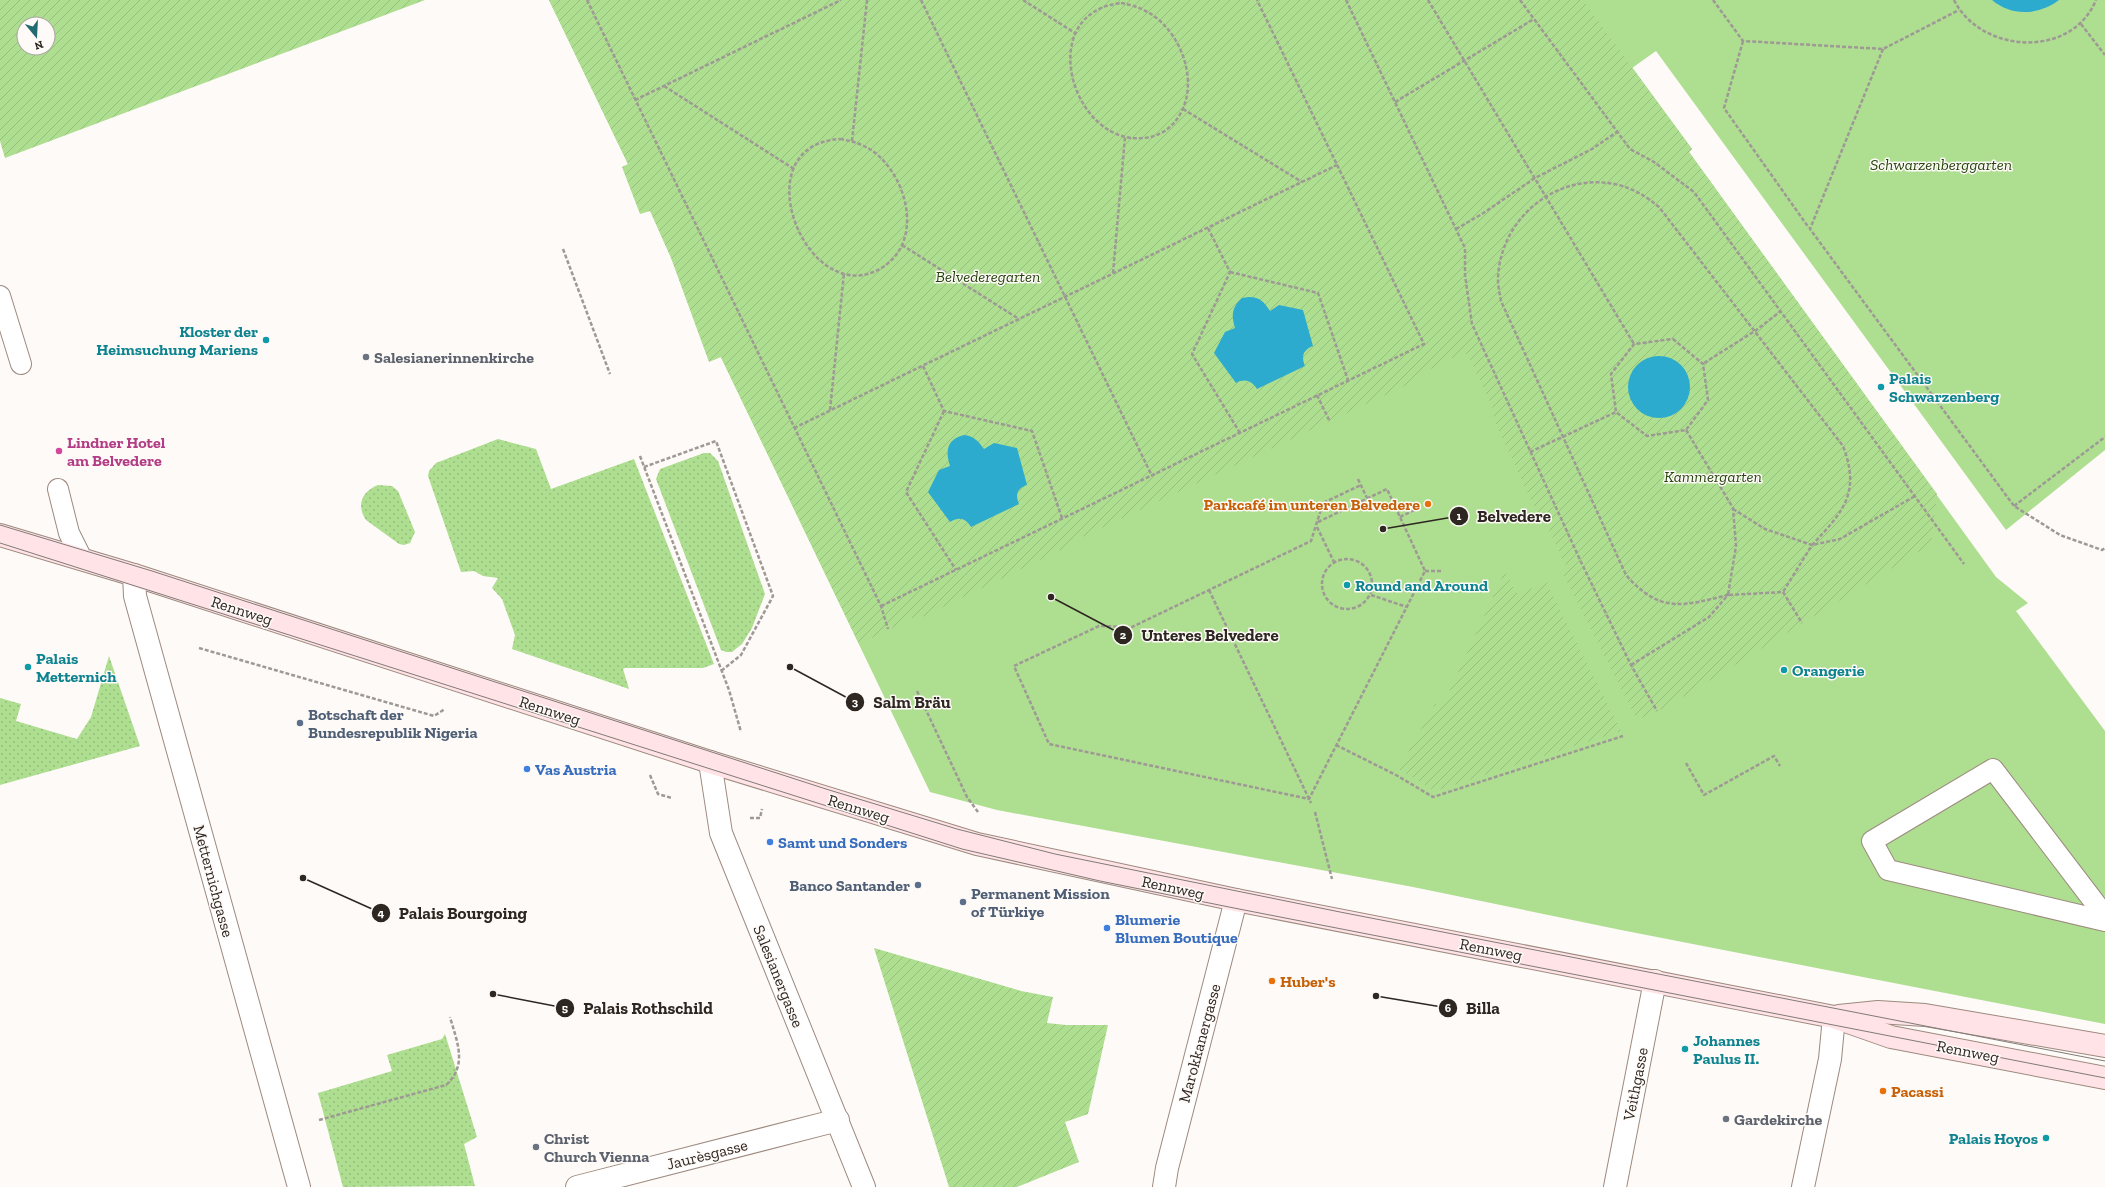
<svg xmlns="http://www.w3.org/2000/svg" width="2105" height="1187" viewBox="0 0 2105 1187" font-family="'Zilla Slab',serif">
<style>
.grass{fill:url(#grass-dots)}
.park{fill:#aede90}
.garden{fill:url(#garden-furrows);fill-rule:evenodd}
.water{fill:#2dabcf}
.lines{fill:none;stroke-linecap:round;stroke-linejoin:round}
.lane-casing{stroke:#9d8a7f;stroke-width:22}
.street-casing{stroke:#9d8a7f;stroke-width:24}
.secondary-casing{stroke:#9d8a7f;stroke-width:24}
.path{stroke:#9e9995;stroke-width:2.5;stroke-dasharray:4 2;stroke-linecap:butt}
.lane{stroke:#fff;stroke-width:20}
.street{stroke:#fff;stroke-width:22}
.secondary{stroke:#ffe3e6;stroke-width:22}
.tram{stroke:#817b77;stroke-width:1}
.culture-dot{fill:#0f9aa8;stroke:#fefaf7;stroke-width:1.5}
.worship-dot{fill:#6b7280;stroke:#fefaf7;stroke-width:1.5}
.hotel-dot{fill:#d1479c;stroke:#fefaf7;stroke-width:1.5}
.food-dot{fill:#e8710a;stroke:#fefaf7;stroke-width:1.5}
.service-dot{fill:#5c6f8a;stroke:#fefaf7;stroke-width:1.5}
.shop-dot{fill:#3f7fe0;stroke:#fefaf7;stroke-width:1.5}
.labels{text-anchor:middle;stroke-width:3;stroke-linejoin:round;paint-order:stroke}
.park-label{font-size:16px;font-style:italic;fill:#26440e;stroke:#fefaf7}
.culture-label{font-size:16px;font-weight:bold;fill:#0d838f;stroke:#fefaf7;text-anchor:start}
.worship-label{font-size:16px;font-weight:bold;fill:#5b616d;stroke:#fefaf7;text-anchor:start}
.hotel-label{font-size:16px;font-weight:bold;fill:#b23c85;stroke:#fefaf7;text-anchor:start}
.food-label{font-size:16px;font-weight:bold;fill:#c56008;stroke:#fefaf7;text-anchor:start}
.street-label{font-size:16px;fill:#2d2621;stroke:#fefaf7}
.service-label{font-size:16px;font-weight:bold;fill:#4e5e75;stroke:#fefaf7;text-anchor:start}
.shop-label{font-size:16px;font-weight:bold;fill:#366cbe;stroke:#fefaf7;text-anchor:start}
.leader{fill:none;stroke:#2d2621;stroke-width:1.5}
.callout-dot{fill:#2d2621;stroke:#fefaf7;stroke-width:1.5}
.mark-label{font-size:12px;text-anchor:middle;font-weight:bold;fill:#fff}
.callout-label{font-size:17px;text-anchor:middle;font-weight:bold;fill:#2d2621;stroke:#fefaf7;stroke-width:3;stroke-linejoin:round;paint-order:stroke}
</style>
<defs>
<pattern id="grass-dots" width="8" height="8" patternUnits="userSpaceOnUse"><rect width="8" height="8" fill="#aede90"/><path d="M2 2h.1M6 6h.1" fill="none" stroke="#96be7c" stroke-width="1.8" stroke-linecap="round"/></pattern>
<pattern id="garden-furrows" width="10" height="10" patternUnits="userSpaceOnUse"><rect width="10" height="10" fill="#aede90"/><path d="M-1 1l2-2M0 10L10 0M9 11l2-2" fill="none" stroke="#96be7c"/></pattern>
</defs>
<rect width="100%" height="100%" fill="#fefaf7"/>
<g class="grass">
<polygon points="498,439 536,449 551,489 634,459 714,664 703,668 625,668 623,669 629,689 512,649 515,635 502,599 492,588 498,578 483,576 474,571 461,572 428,476 429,471 436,463"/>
<polygon points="704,453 710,453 718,461 765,594 752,628 742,644 732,652 726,652 721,650 656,479 660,469"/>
<path d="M378 485 392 486 398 491 415 532 410 543 404 545 399 544 366 520C356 505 362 491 378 485Z"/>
<polygon points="109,656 140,746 0,785 0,698 21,704 16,721 77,739 91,717"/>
<polygon points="445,1034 477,1137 464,1144 475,1186 343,1187 318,1093 392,1071 387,1055 442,1039"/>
</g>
<polygon class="park" points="549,0 2105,0 2105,450 2006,530 1656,51 1632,68 1692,149 1689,152 1996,577 2028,603 2016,611 2105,731 2105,1024 1621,930 1413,887 997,810 930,792"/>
<g class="garden">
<path d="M0 0H425L5 158 0 141ZM24 24H48V48H24Z"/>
<polygon points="549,0 1583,0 1692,149 1689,152 1937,494 1931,544 1668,706 1637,720 1563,574 1567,568 1541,513 1536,511 1493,418 1495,413 1468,355 1462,353 1411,379 1411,383 1080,538 1079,541 916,620 912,618 859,644 721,357 709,362 671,258 650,211 640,214 622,167 628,164"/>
<polygon points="1505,571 1516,593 1521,593 1546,582 1621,731 1435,791 1399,769 1435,704 1442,707"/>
<polygon points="874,948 1021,991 1053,997 1047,1023 1066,1025 1108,1025 1088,1114 1065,1122 1079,1162 1017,1187 949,1187"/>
</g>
<g class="water">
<path d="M1992 0H2059C2039 15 2012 17 1992 0Z"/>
<path d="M1249 297C1260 297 1264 302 1270 311L1279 305 1303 310 1313 346C1303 350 1301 356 1305 366L1257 389C1252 381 1245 378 1236 383L1214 353 1225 332 1235 328C1231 315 1232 307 1242 298Z"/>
<circle cx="1659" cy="387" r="31"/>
<path d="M964 435C974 436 978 441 984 449L994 443 1017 448 1027 485C1017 488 1015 495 1019 504L971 527C966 519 960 516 950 522L928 492 939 470 950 466C945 451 947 439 964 435Z"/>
</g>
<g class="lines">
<defs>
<g id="lane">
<polyline points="0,296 21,364"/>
<polyline points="58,489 69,533 82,559"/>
<polyline points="2105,916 1993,769 1872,841 1888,870 2105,921"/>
</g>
<g id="street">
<polyline points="134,575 135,596 299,1187"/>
<polyline points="710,762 721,833 864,1187"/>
<polyline points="577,1187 838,1120"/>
<polyline points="1164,1187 1167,1168 1236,900"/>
<polyline points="1615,1187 1655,981"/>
<polyline points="1803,1187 1830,1059 1834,1017"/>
</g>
<g id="secondary">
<polyline points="0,535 134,575 710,762 977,844 1236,900 1834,1017 1891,1037 2105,1078"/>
<polyline points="1839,1016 1878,1012 1925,1015 2105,1046"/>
</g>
</defs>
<use href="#lane" class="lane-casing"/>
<use href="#street" class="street-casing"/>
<use href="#secondary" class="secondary-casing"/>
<g class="path">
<polyline points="587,0 881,606 888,629"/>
<polyline points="921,0 1152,476"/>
<polyline points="1023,0 1075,33"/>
<polyline points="1346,0 1465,248 1465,275 1472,324 1581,562 1631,665 1657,711"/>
<polyline points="1428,0 1634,344"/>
<polyline points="1520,0 1630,149 1654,162 1694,192 1964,564"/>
<polyline points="1713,0 1743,41 1883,49 1959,10"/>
<path d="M1954 0C1981 54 2072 59 2096 0"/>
<path d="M1121 3C1133 5 1144 9 1154 16 1184 38 1200 87 1177 119 1170 129 1158 137 1144 138 1072 146 1033 13 1121 3Z"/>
<polyline points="2081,24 2105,55"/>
<polyline points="1743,41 1724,108 1809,228"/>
<polyline points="1883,49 1810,229 2014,506 2060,535 2102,550 2105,548"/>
<polyline points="664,86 794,169"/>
<polyline points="635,100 841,0"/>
<polyline points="1395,102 1534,19"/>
<polyline points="1183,109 1302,182"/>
<path d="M840 139C852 141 863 144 874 152 907 177 924 240 883 267 808 315 739 145 840 139Z"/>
<polyline points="852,141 867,0"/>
<polyline points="1208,228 1230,272 1192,354 1240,433"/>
<polyline points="1456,229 1482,214 1535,178 1592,149 1617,132"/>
<polyline points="902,245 1019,319"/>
<polyline points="563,249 610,374"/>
<polyline points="1230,272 1318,293 1348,380"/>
<polyline points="1113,273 1125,137"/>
<polygon points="1673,339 1703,364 1708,400 1686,430 1647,436 1616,412 1611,374 1634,344"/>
<polyline points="1704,363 1755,331 1781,311"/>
<polyline points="923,366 944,411 1032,431 1062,518"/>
<polyline points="1317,395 1329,420"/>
<polyline points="830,410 844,273"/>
<polyline points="944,411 906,492 956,570"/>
<polyline points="794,428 1337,165"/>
<polyline points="1686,430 1733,508 1736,546 1728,595 1783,592"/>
<polyline points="1530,452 1616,412"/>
<polyline points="640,456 729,690 741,732"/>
<polyline points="644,467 716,441 773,596 741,655 721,671"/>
<polyline points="1358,479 1367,498"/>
<polyline points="2014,506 2105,437"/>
<polyline points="1733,509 1765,529 1812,545 1783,592"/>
<polyline points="1400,517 1418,508"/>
<polyline points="1318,522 1387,489 1425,571 1309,799 1049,744 1014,666 1099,626 1132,627 1311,541 1323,503 1361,485"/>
<polyline points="1317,527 1334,562"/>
<circle cx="1347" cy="584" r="25"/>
<polyline points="1425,571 1443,571"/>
<polyline points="1209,590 1311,803"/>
<polyline points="1783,592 1802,623"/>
<polyline points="1371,595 1407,607"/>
<polyline points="881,606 1424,344 1257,0"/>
<polyline points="199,648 434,716 445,709"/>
<path d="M1631 665 1709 617 1728 595C1683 606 1660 614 1626 575L1501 301C1500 294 1498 287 1498 280 1499 218 1558 170 1619 185 1634 189 1647 197 1659 207L1843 446C1861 493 1843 512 1812 545L1840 539 1915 496"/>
<polyline points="917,691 967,797 978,812"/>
<polyline points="1336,745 1396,775 1433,797 1623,736"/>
<polyline points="1686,763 1704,795 1774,756 1780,766"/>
<polyline points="650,775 658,794 672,798"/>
<polyline points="1315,812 1332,879"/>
<polyline points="750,818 760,818 762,809"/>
<path d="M319 1120 446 1085C468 1065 457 1042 450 1017"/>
</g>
<use href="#lane" class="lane"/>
<use href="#street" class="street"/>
<use href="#secondary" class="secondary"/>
<g class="tram">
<polyline points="0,525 152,571 826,789 957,829 1055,854 1340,912 2105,1061"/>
<polyline points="0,543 962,849 1100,881 1234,908 2105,1078"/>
</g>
</g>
<g class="culture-dot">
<circle cx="266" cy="340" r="4"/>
<circle cx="1881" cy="387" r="4"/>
<circle cx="1347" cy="585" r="4"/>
<circle cx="28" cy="667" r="4"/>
<circle cx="1784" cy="670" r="4"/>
<circle cx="1685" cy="1049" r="4"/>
<circle cx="2046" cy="1138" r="4"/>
</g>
<g class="worship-dot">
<circle cx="366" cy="357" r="4"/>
<circle cx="1726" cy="1119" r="4"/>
<circle cx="536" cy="1147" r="4"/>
</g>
<circle class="hotel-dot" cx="59" cy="451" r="4"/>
<g class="food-dot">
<circle cx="1428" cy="504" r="4"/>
<circle cx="1272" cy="981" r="4"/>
<circle cx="1883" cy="1091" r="4"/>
</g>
<g class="service-dot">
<circle cx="300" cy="723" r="4"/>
<circle cx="918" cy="885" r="4"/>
<circle cx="963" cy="902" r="4"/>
</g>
<g class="shop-dot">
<circle cx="527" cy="769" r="4"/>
<circle cx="770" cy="842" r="4"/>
<circle cx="1107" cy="928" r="4"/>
</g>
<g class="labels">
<g class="park-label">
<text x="1941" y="170">Schwarzenberggarten</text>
<text x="988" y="282">Belvederegarten</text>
<text x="1713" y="482">Kammergarten</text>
</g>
<g class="culture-label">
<text x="258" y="337" text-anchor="end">Kloster der<tspan x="258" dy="18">Heimsuchung Mariens</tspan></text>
<text x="1889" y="384">Palais<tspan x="1889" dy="18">Schwarzenberg</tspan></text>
<text x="1355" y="591">Round and Around</text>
<text x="36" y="664">Palais<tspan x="36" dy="18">Metternich</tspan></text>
<text x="1792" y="676">Orangerie</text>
<text x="1693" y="1046">Johannes<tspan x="1693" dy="18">Paulus II.</tspan></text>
<text x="2038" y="1144" text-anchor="end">Palais Hoyos</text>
</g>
<g class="worship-label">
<text x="374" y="363">Salesianerinnenkirche</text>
<text x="1734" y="1125">Gardekirche</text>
<text x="544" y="1144">Christ<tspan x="544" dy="18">Church Vienna</tspan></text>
</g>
<g class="hotel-label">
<text x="67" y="448">Lindner Hotel<tspan x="67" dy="18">am Belvedere</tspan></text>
</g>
<g class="food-label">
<text x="1420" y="510" text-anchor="end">Parkcafé im unteren Belvedere</text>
<text x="1280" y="987">Huber's</text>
<text x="1891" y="1097">Pacassi</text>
</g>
<g class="street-label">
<text transform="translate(242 610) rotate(18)" y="6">Rennweg</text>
<text transform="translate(550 710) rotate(18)" y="6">Rennweg</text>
<text transform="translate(859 808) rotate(17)" y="6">Rennweg</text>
<text transform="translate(214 881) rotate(75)" y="6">Metternichgasse</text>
<text transform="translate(1173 887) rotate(12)" y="6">Rennweg</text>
<text transform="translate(1491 949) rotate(11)" y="6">Rennweg</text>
<text transform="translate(779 976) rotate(68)" y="6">Salesianergasse</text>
<text transform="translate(1199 1043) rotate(-75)" y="6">Marokkanergasse</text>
<text transform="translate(1968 1051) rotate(11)" y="6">Rennweg</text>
<text transform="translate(1635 1084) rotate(-79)" y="6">Veithgasse</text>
<text transform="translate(707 1154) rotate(-14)" y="6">Jaurèsgasse</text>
</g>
<g class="service-label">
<text x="308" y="720">Botschaft der<tspan x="308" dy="18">Bundesrepublik Nigeria</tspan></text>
<text x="910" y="891" text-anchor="end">Banco Santander</text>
<text x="971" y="899">Permanent Mission<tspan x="971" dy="18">of Türkiye</tspan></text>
</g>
<g class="shop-label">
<text x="535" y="775">Vas Austria</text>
<text x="778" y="848">Samt und Sonders</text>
<text x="1115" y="925">Blumerie<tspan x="1115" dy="18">Blumen Boutique</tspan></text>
</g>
</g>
<path class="leader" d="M1383 529L1459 516M1051 597L1123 635M790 667L855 702M303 878L381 913M493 994L565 1008M1376 996L1448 1008"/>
<g class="callout-dot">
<circle cx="1383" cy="529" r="4"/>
<circle cx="1051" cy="597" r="4"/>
<circle cx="790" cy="667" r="4"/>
<circle cx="303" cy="878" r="4"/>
<circle cx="493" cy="994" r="4"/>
<circle cx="1376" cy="996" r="4"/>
<circle cx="1459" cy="516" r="10"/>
<circle cx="1123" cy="635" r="10"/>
<circle cx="855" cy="702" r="10"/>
<circle cx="381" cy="913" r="10"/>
<circle cx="565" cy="1008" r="10"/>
<circle cx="1448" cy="1008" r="10"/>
</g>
<g class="mark-label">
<text x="1459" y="520">1</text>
<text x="1123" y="639">2</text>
<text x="855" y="706">3</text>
<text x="381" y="917">4</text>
<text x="565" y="1012">5</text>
<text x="1448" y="1012">6</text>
</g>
<g class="callout-label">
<text x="1514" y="522">Belvedere</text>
<text x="1210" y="641">Unteres Belvedere</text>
<text x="912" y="708">Salm Bräu</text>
<text x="463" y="919">Palais Bourgoing</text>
<text x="648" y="1014">Palais Rothschild</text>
<text x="1483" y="1014">Billa</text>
</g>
<g transform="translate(36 36) rotate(162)"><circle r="19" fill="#fefaf7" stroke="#aaa5a1"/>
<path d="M0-3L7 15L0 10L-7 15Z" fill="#206c70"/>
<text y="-6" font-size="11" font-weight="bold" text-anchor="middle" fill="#2d2621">N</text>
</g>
</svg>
